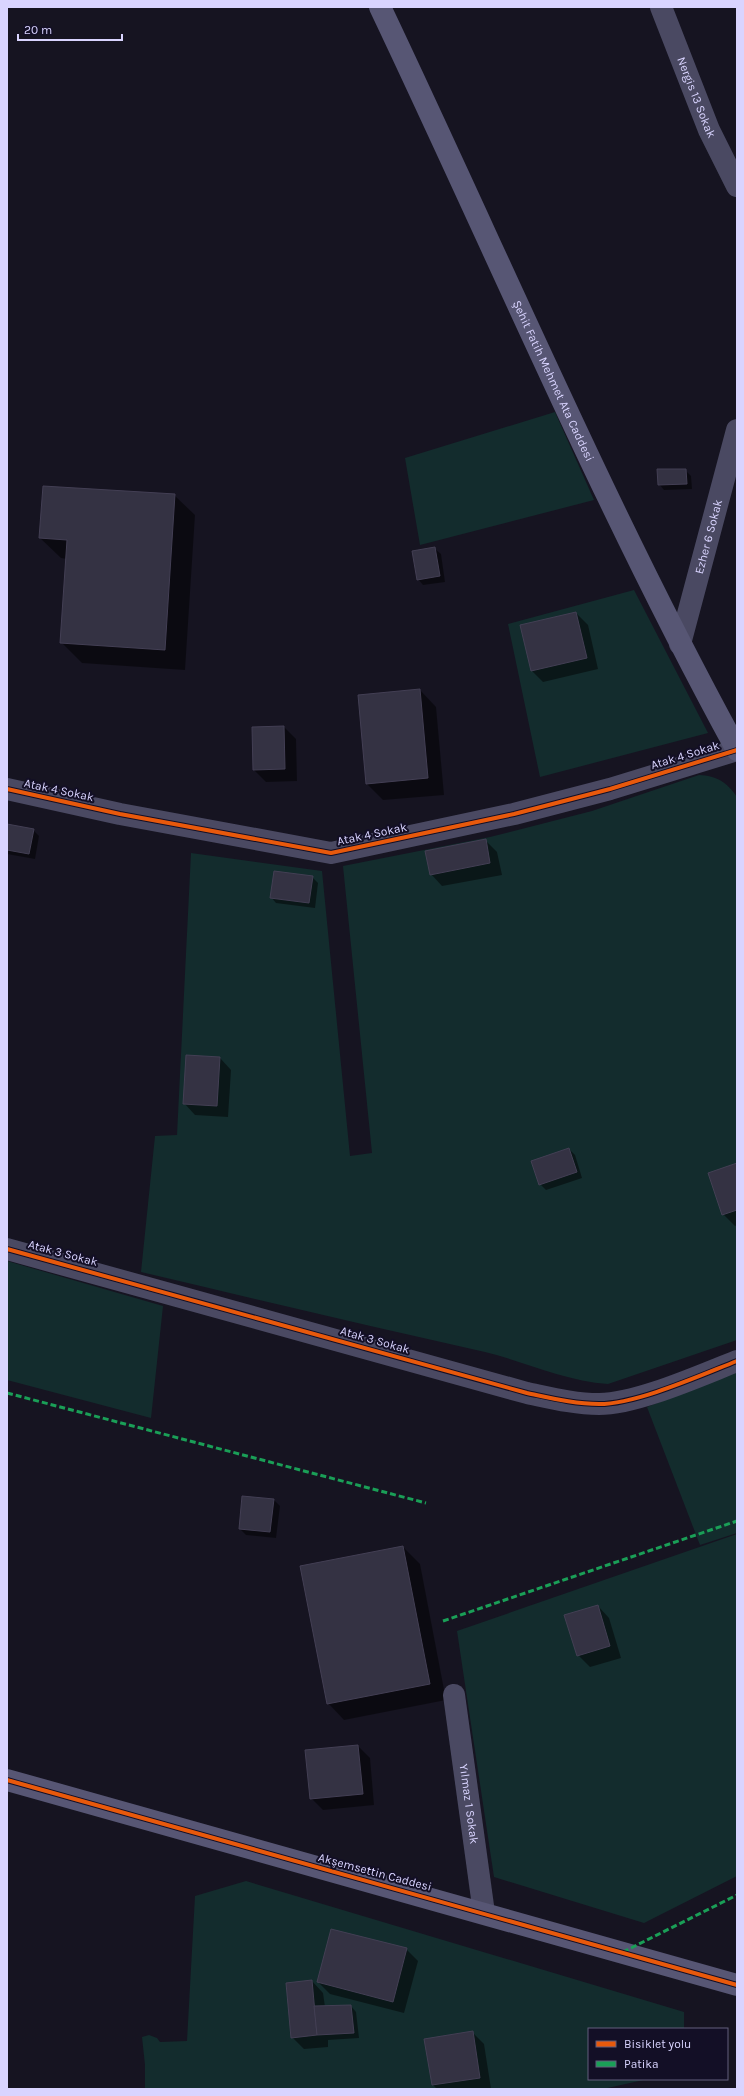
<svg xmlns="http://www.w3.org/2000/svg" width="744" height="2096" viewBox="0 0 744 2096" font-family="Karla,sans-serif">
<style>
.green{fill:#132c2d}
.shadow{fill:#0007}
.building{fill:#343243;stroke:#433f54}
.lines{fill:none;stroke-linecap:round;stroke-linejoin:round}
.street{stroke:#4a4962;stroke-width:22}
.secondary{stroke:#575674;stroke-width:22}
.quiet{stroke:#1a9f57;stroke-width:3;stroke-dasharray:6 3;stroke-linecap:butt}
.cycleway-casing{stroke:#130f26;stroke-width:6}
.cycleway{stroke:#e8590c;stroke-width:4}
.labels{text-anchor:middle;stroke-width:4;stroke-linejoin:round;paint-order:stroke}
.street-label{font-size:12px;fill:#d9d4ff;stroke:#130f26}
</style>
<rect width="100%" height="100%" fill="#161421"/>
<g class="green">
<polygon points="555,412 594,500 420,545 405,458"/>
<polygon points="634,590 708,733 540,777 508,624"/>
<path d="M699 775C717 776 727 782 737 797V1340L608 1384C565 1381 526 1362 485 1352 370 1326 255 1299 141 1272L155 1136 177 1135 191 853 322 871 350 1156 372 1153 343 866 490 837 592 811Z"/>
<polygon points="7,1261 163,1306 151,1418 7,1380"/>
<polygon points="737,1372 737,1533 700,1545 647,1407"/>
<polygon points="737,1534 737,1876 644,1923 494,1877 457,1631"/>
<polygon points="246,1881 684,2012 684,2029 589,2029 589,2079 648,2079 603,2089 145,2089 145,2065 142,2037 149,2035 157,2038 160,2042 187,2041 195,1896"/>
</g>
<g class="shadow">
<polygon points="685,470 691,476 692,489 664,490 659,484"/>
<polygon points="174,495 195,515 185,670 82,663 62,643 67,559 61,558 40,538"/>
<polygon points="435,549 441,554 445,582 423,585 418,579"/>
<polygon points="576,613 588,625 598,669 543,682 532,671"/>
<polygon points="420,690 436,707 444,795 383,800 367,784"/>
<polygon points="284,727 296,739 297,781 266,782 254,770"/>
<polygon points="7,825 33,830 39,836 35,859 7,854"/>
<polygon points="485,840 497,852 502,875 442,886 431,874"/>
<polygon points="312,877 318,883 315,908 276,903 271,897"/>
<polygon points="220,1058 231,1070 228,1117 195,1115 184,1103"/>
<polygon points="569,1149 575,1155 582,1178 546,1190 540,1184"/>
<polygon points="737,1164 737,1225 735,1226 723,1214"/>
<polygon points="243,1497 274,1500 280,1506 276,1538 246,1535 240,1529"/>
<polygon points="403,1547 420,1564 446,1700 344,1720 328,1703"/>
<polygon points="598,1606 609,1618 621,1658 590,1667 578,1655"/>
<polygon points="358,1746 370,1758 374,1805 323,1810 311,1798"/>
<polygon points="406,1949 418,1961 404,2013 330,1994 318,1982"/>
<polygon points="312,1981 323,1993 325,2007 351,2006 356,2012 359,2038 328,2040 328,2047 304,2049 292,2037"/>
<polygon points="472,2032 484,2044 491,2089 437,2089 433,2085"/>
</g>
<g class="building">
<polygon points="657,469 686,469 687,484 658,485"/>
<polygon points="43,486 175,494 165,650 60,643 67,540 39,538"/>
<polygon points="435,547 440,576 417,580 412,551"/>
<polygon points="576,612 587,658 531,671 520,625"/>
<polygon points="420,689 428,778 366,784 358,695"/>
<polygon points="284,726 285,769 253,770 252,727"/>
<polygon points="7,824 34,829 29,854 7,850"/>
<polygon points="486,839 490,863 430,875 425,851"/>
<polygon points="274,871 313,876 309,903 270,898"/>
<polygon points="186,1055 220,1057 217,1106 183,1104"/>
<polygon points="569,1148 577,1172 539,1185 531,1161"/>
<polygon points="737,1163 737,1210 722,1215 708,1173"/>
<polygon points="242,1496 274,1499 270,1532 239,1529"/>
<polygon points="403,1546 430,1684 327,1704 300,1566"/>
<polygon points="598,1605 610,1646 577,1656 564,1615"/>
<polygon points="358,1745 363,1794 310,1799 305,1750"/>
<polygon points="331,1929 407,1948 393,2002 317,1982"/>
<polygon points="312,1980 317,2035 291,2038 286,1983"/>
<polygon points="351,2005 354,2033 317,2035 314,2006"/>
<polygon points="473,2031 480,2078 432,2085 424,2039"/>
</g>
<g class="lines">
<g class="street">
<path id="s1" d="M661 7 709 130 737 186"/>
<path id="s2" d="M680 644 737 430"/>
<polyline points="7,789 120,814 331,853 514,814 610,789 737,750"/>
<path d="M7 1249 527 1393C551 1398 575 1404 599 1404 637 1404 701 1375 737 1361"/>
<path id="s3" d="M454 1695 484 1913"/>
</g>
<g class="secondary">
<path id="s4" d="M380 7C498 255 605 509 737 750"/>
<polyline points="7,1780 737,1985"/>
</g>
<g class="quiet">
<polyline points="7,1393 426,1503"/>
<polyline points="443,1621 737,1521"/>
<polyline points="623,1952 737,1895"/>
</g>
<defs>
<g id="cycleway">
<polyline points="7,789 120,814 331,853 514,814 610,789 737,750"/>
<path d="M7 1249 527 1393C551 1398 575 1404 599 1404 637 1404 701 1375 737 1361"/>
<polyline points="7,1780 737,1985"/>
</g>
</defs>
<use href="#cycleway" class="cycleway-casing"/>
<use href="#cycleway" class="cycleway"/>
</g>
<g class="labels">
<g class="street-label">
<text dy="4" stroke="none"><textPath href="#s1" startOffset="97">Nergis 13 Sokak</textPath></text>
<text dy="4" stroke="none"><textPath href="#s4" startOffset="412">Şehit Fatih Mehmet Ata Caddesi</textPath></text>
<text dy="4" stroke="none"><textPath href="#s2" startOffset="111">Ezher 6 Sokak</textPath></text>
<text transform="translate(685 755) rotate(-17)" y="4">Atak 4 Sokak</text>
<text transform="translate(59 790) rotate(12)" y="4">Atak 4 Sokak</text>
<text transform="translate(372 834) rotate(-12)" y="4">Atak 4 Sokak</text>
<text transform="translate(63 1253) rotate(15)" y="4">Atak 3 Sokak</text>
<text transform="translate(375 1340) rotate(16)" y="4">Atak 3 Sokak</text>
<text dy="4" stroke="none"><textPath href="#s3" startOffset="110">Yılmaz 1 Sokak</textPath></text>
<text transform="translate(375 1872) rotate(15)" y="4">Akşemsettin Caddesi</text>
</g>
</g>
<rect width="744" height="2096" fill="none" stroke="#d9d4ff" stroke-width="16"/>
<rect x="588" y="2028" width="140" height="52" fill="#130f26" stroke="#625e7d"/>
<rect x="596" y="2041" width="20" height="6" fill="#e8590c" stroke="#625e7d"/>
<text x="624" y="2048" font-size="12" fill="#d9d4ff">Bisiklet yolu</text>
<rect x="596" y="2061" width="20" height="6" fill="#1a9f57" stroke="#625e7d"/>
<text x="624" y="2068" font-size="12" fill="#d9d4ff">Patika</text>
<path d="M18 34v6h104v-6" fill="none" stroke="#d9d4ff" stroke-width="2"/>
<text x="24" y="34" font-size="12" fill="#d9d4ff" stroke="#130f26" stroke-width="3" paint-order="stroke">20 m</text>
</svg>
